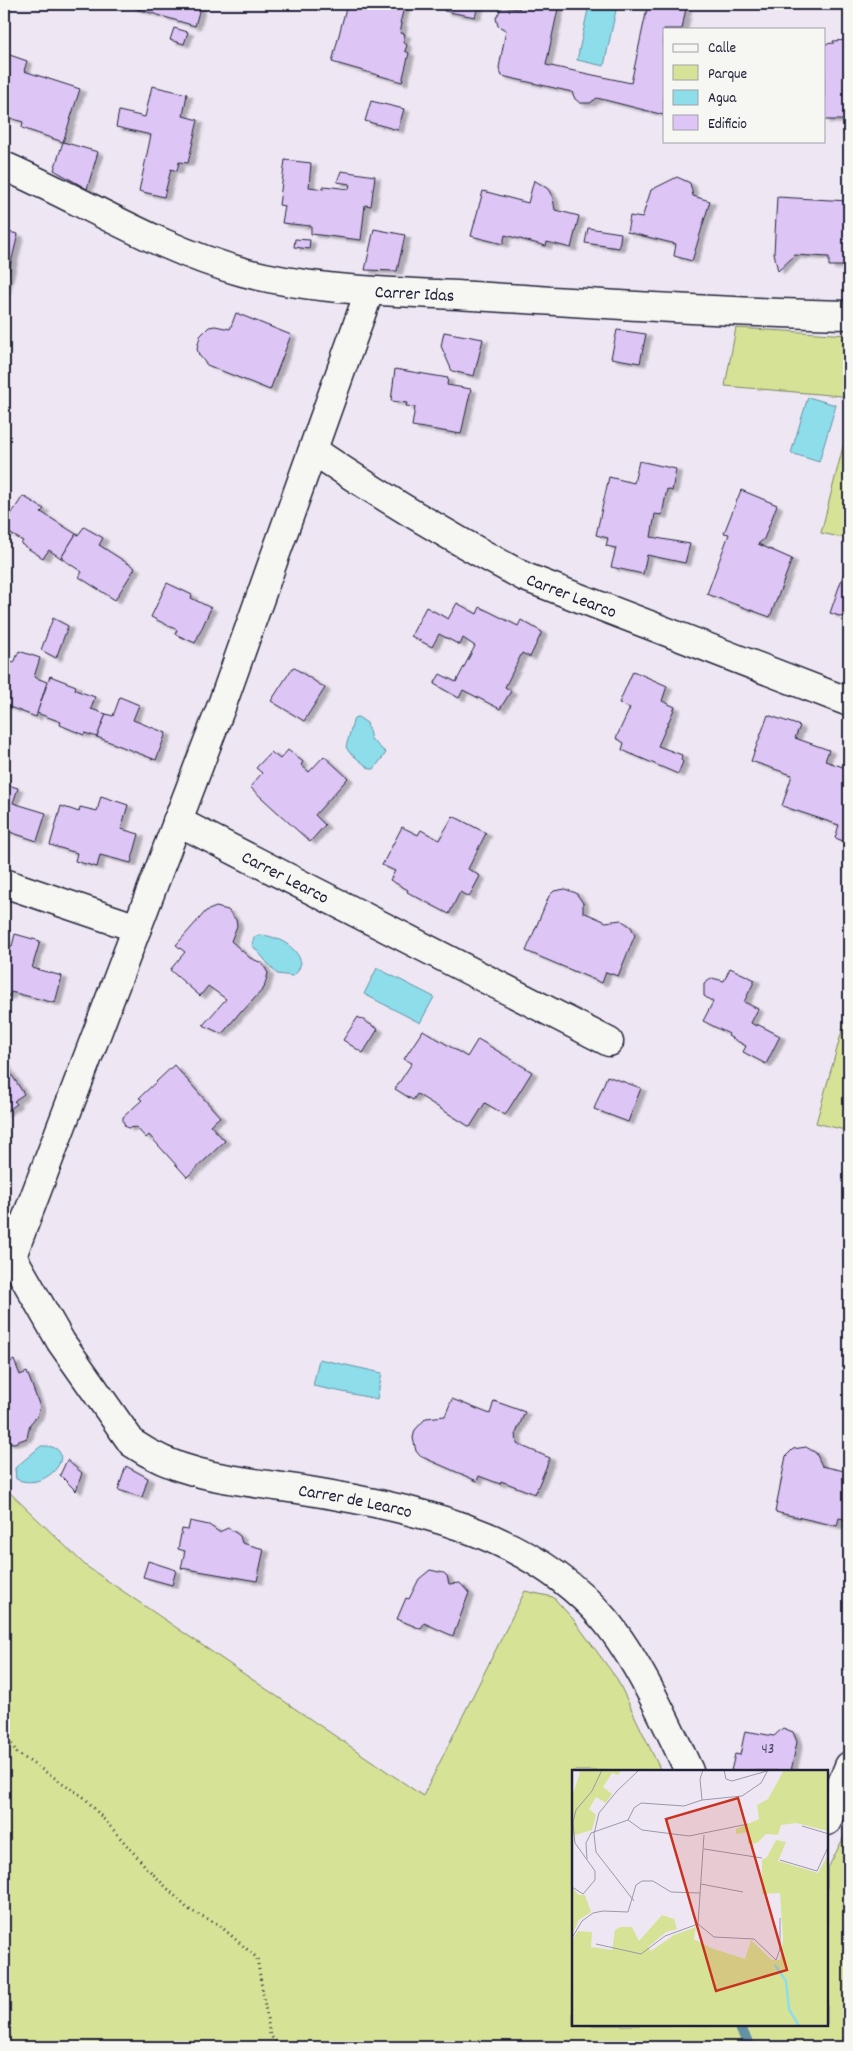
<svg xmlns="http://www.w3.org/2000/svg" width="853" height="2051" viewBox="0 0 853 2051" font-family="Dekko,sans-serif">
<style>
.green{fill:#d6e396;stroke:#7c8268}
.water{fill:#8eddeb;stroke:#6392a5}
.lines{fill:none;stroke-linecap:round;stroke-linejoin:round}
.stream{stroke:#6392a5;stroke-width:11}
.building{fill:#ddc5f5;stroke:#22223b;filter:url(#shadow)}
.minor-casing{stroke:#22223b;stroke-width:31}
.path{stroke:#22223b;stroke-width:3;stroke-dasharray:1 4;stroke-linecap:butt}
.minor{stroke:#f6f6f2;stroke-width:28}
.labels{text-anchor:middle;stroke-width:4.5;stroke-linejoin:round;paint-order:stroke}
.number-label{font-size:15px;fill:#514b6a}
.street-label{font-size:18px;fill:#22223b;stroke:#f6f6f2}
.inset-river{fill:none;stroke:#8eddeb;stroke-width:2.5}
.inset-road{fill:none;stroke:#9c98a9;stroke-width:1}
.view{fill:#c8321e;fill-opacity:0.15;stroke:#c8321e;stroke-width:2.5}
.inset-edge{fill:none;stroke:#22223b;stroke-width:2.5}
</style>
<defs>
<filter id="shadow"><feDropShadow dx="5.5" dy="3" stdDeviation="1" flood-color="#0004"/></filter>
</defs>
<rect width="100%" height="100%" fill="#eee7f3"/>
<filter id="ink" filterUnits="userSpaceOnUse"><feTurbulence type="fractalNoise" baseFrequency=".02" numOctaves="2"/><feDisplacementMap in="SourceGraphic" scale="10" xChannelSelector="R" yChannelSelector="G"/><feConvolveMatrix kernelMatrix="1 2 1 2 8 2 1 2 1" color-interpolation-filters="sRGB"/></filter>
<g filter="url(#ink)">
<g class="green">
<polygon points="736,328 849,335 849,400 842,396 725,386"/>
<polygon points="849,423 849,539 821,533"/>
<polygon points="849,1006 849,1131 816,1123"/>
<polygon points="4,1487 86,1566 423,1796 525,1591 553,1597 573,1619 617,1679 661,1771 573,1771 573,2025 827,2025 827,1870 849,1827 849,2047 4,2047"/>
</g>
<g class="water">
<polygon points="589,5 616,10 604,66 577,60"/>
<polygon points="808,397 836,405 819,462 791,453"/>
<polygon points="358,717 367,723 371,739 386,753 374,769 370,769 349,752 346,747 354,718"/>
<path d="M259 935C276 935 298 947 301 963L298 971 293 976 277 974 252 945 254 937Z"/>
<polygon points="377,968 434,997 420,1023 364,994"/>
<polygon points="319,1359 382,1373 377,1399 313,1386"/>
<path d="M41 1446C83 1444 50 1494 16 1479L15 1468Z"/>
</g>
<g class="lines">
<polyline class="stream" points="739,2025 750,2047"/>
</g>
<g class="building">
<polygon points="132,4 201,4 195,26 131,7"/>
<polygon points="347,4 405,4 400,23 402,24 400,33 405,34 403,42 407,45 405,51 409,53 402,82 332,62"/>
<polygon points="444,4 479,4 475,17 444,11"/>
<polygon points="520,4 559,4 546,65 631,83 648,4 686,8 682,29 664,29 664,115 597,98 590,103 580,103 575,99 572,92 502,76 499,68 506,30 498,26 496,18 502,7 519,9"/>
<polygon points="174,28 188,32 184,44 170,40"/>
<polygon points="849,40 849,120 824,120 824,44 834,43 833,41"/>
<polygon points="4,53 27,61 24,71 80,89 63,142 22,128 23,122 4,116"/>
<polygon points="152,86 187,94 183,116 198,120 188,163 179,162 177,171 171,169 164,197 139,191 151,135 116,127 119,111 145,117"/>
<polygon points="371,101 404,109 398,130 365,121"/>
<polygon points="63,142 98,152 87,189 54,170"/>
<polygon points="285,160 311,163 309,187 324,189 324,186 349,189 350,184 337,182 341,171 375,176 371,206 365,205 361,240 311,234 311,226 282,223 285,206 279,205"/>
<polygon points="677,177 690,183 693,196 710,201 692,261 674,256 676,244 627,232 630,216 642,218 651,190"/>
<polygon points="534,180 548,189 553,198 555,210 579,216 571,248 547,242 546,246 505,235 503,244 471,236 483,191 528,203"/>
<polygon points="777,197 849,201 847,266 829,266 829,257 795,255 778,271 774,253"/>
<polygon points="588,228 621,233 619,248 585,243"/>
<polygon points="374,229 405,235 397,271 365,270"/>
<polygon points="4,231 18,234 4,292"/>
<polygon points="295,239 310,240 309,249 294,247"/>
<polygon points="236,313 291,335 270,390 207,365 199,355 197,349 200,336 209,327 215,326 230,329"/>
<polygon points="617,330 646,334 640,363 611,358"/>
<polygon points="444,332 483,339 474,376 452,371 441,346"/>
<polygon points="395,369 448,378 447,385 471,389 461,434 412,426 415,407 406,406 407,403 391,401"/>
<polygon points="639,461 676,469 672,491 667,489 662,515 655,514 651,537 690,544 685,563 647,555 643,574 611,567 616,548 606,546 608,538 596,535 609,477 634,483"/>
<polygon points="741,490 777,505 764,539 758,544 792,559 770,617 707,594 729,534 724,533"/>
<polygon points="23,496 44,509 41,512 76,534 61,558 49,550 43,558 21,544 23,541 4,530 4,525"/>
<polygon points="84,527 103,538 99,545 135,568 115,600 79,577 82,572 61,558 76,534 78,535"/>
<polygon points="849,558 849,619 830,613"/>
<polygon points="167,583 192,595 191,598 211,608 195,643 175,634 177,630 151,617"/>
<polygon points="457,603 477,614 480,607 518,626 521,620 542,632 530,657 522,653 505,687 511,691 500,709 463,690 459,698 434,684 440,674 456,682 475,646 463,638 460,645 439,634 432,647 411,636 426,607 448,619"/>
<polygon points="53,618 68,626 56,658 41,650"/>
<polygon points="19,651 40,658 34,677 47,682 36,717 4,705 4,659 14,663"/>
<polygon points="293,667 325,688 304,721 271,701"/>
<polygon points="633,671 667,686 662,701 675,707 658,746 682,755 681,760 683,762 678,774 622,750 624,743 616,738 630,708 619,703"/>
<polygon points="50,676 76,686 75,690 95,697 91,709 106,714 97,737 85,733 84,735 60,725 61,722 37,713"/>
<polygon points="120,697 139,705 133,720 166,733 156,760 97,737 106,714 113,716"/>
<polygon points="768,715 800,726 795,738 829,750 825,761 849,769 846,783 849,785 849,843 835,838 839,825 782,806 792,775 751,761"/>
<polygon points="288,750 303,762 301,765 309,772 324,756 348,778 315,815 325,825 310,842 250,787 262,773 256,768 271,752 280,759"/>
<polygon points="4,784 18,788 13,803 46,813 37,841 4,830"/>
<polygon points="101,796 128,805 121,829 139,834 131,863 100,855 97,867 75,861 77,853 50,845 61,806 79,812 80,807 97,811"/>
<polygon points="453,816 486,833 468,869 480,876 469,897 460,892 449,914 407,892 408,890 390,880 395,871 382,865 402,827 418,835 421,830 439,840"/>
<polygon points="565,889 576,893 583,903 583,912 606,922 621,920 631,927 635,935 618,976 606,972 602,983 526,951 549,896 554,891"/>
<polygon points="216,907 228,910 236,920 237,926 231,941 250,958 262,963 268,973 264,988 242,1012 241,1011 222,1034 203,1025 226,999 208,986 200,996 170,970 185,952 176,945 206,911"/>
<polygon points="15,934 40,941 32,968 62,976 55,1003 11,992 9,996 4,995 4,944 12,946"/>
<polygon points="730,968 755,980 744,1002 758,1009 751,1023 756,1026 757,1024 780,1036 766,1064 743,1052 746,1046 728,1036 729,1034 703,1021 713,1002 704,996 704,984 712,978 724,981"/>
<polygon points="358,1017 378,1029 363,1053 343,1040"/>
<polygon points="423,1030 467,1057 478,1039 532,1072 505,1115 485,1103 470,1127 417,1094 413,1100 395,1089 412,1063 404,1059"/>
<polygon points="4,1063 24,1094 14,1101 17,1104 4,1113"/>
<polygon points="174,1065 220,1117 210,1125 225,1141 187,1177 149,1135 146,1138 136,1127 128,1128 125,1126 123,1121 123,1117 142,1100 139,1098"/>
<polygon points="607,1076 641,1088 628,1122 594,1109"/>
<polygon points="14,1360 20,1375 27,1372 40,1407 37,1416 30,1424 27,1438 14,1443 4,1441 4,1365"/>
<polygon points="452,1399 490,1414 494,1401 525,1412 516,1433 517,1444 550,1458 535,1494 501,1481 500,1484 479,1476 477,1481 420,1456 416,1451 413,1438 415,1430 426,1418 445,1416"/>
<polygon points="806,1447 816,1453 822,1466 849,1472 849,1520 839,1518 837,1526 775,1512 786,1456 793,1449"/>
<polygon points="67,1460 82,1473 76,1491 60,1475"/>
<polygon points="126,1466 148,1478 142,1497 118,1490"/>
<polygon points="190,1521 209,1525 219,1532 228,1528 232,1530 240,1536 242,1543 264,1549 257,1581 181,1568 185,1551 178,1549 182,1529 188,1530"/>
<polygon points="148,1561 176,1570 172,1585 143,1577"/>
<polygon points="430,1570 444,1573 447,1576 449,1584 460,1583 469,1593 453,1636 424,1623 421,1629 397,1619 406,1598 409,1599 419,1579"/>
<polygon points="783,1728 793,1732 797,1742 791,1771 731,1771 735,1754 740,1755 745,1731 774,1736"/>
</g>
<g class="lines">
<defs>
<g id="minor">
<path id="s1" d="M4 166C84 201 158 249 243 272 318 292 397 291 473 296 599 304 724 312 849 315"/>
<path id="s2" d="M314 451C382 497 453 539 525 577L849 702"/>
<path id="s3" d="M177 821 609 1042"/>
<polyline points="4,883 137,928"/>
<polyline points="12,1256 223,702 369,292"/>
<path id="s4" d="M12 1256 61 1342 132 1443C183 1478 238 1480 297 1489 408 1507 528 1530 604 1619 637 1658 667 1724 689 1771"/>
<polyline points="827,1821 849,1766"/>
</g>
</defs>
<use href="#minor" class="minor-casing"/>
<polyline class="path" points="4,1731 17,1753 85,1798 147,1868 188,1909 218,1924 257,1958 270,2035 280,2047"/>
<use href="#minor" class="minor"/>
</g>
</g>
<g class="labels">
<g class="number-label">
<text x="768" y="1753">43</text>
</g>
<g class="street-label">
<text dy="6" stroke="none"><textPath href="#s1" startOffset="435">Carrer Idas</textPath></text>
<text dy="6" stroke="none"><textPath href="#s2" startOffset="296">Carrer Learco</textPath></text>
<text dy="6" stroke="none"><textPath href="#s3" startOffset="122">Carrer Learco</textPath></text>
<text dy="6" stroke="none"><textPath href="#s4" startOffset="455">Carrer de Learco</textPath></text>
</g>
</g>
<g transform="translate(572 1770)">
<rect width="256" height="256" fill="#eee7f3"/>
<path d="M4 0H50L46 5 40 3 31 17 40 24 34 33 24 27 17 39 24 45 20 60 0 66V71V27L8 2ZM212 0H256V61L224 53 209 55 206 65 194 64 185 73 176 74V62L164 64V59L187 49 185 35 196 29ZM204 70 214 72 206 91 246 103 256 85V256H0V171L6 161 20 162 19 177 40 180 43 160 48 157H60L67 171 90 145 102 149 105 159 94 162 76 177 79 181 102 165 124 157 122 169 139 178 173 189 179 170 200 190H208L211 170 208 123 190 124V90L195 87ZM0 118 7 125H13L19 142 7 150 0 165Z" fill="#d6e396"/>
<path class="inset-river" d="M203 195 214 211 217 239 227 256"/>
<path class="inset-road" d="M82 0H111M152 0 154 9 160 11 195 1M130 30 128 9 131 0M56 50 62 38 69 33 112 36 130 30 170 26 189 13 196 0M56 50 70 60 117 66 176 54M230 56 257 64M132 79 190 88M15 89 14 73 19 63 56 50M208 90 245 101 257 75M129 114 171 122M0 117 11 124 23 110V101L3 73 1 52 4 40 20 21 30 0M62 131 24 82 22 64 27 43 45 21 67 0M126 154 142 167 182 169 204 190 208 179V148M126 154 132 65M0 168 10 151 21 143 31 141 56 142 64 115 70 111H81L99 122 128 123M24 174 69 184 93 166 126 154"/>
<path class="view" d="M166 28 215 200 144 221 94 49Z"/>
<rect width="256" height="256" class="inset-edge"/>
</g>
<rect width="853" height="2051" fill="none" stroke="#f6f6f2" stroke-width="20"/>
<rect x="10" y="10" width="833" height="2031" fill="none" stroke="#22223b" stroke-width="2" filter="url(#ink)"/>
<rect x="663" y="28" width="162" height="115" fill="#f6f6f2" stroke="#a1a1a9"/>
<rect x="673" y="44" width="25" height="8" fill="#f6f6f2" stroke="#a1a1a9"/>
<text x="708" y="52" font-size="15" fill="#22223b">Calle</text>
<rect x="673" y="65" width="25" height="15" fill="#d6e396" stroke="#a1a1a9"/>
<text x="708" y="78" font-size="15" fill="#22223b">Parque</text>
<rect x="673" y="90" width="25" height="15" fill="#8eddeb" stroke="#a1a1a9"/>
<text x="708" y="102" font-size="15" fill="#22223b">Agua</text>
<rect x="673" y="115" width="25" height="15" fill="#ddc5f5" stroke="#a1a1a9"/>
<text x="708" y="128" font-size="15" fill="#22223b">Edificio</text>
</svg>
